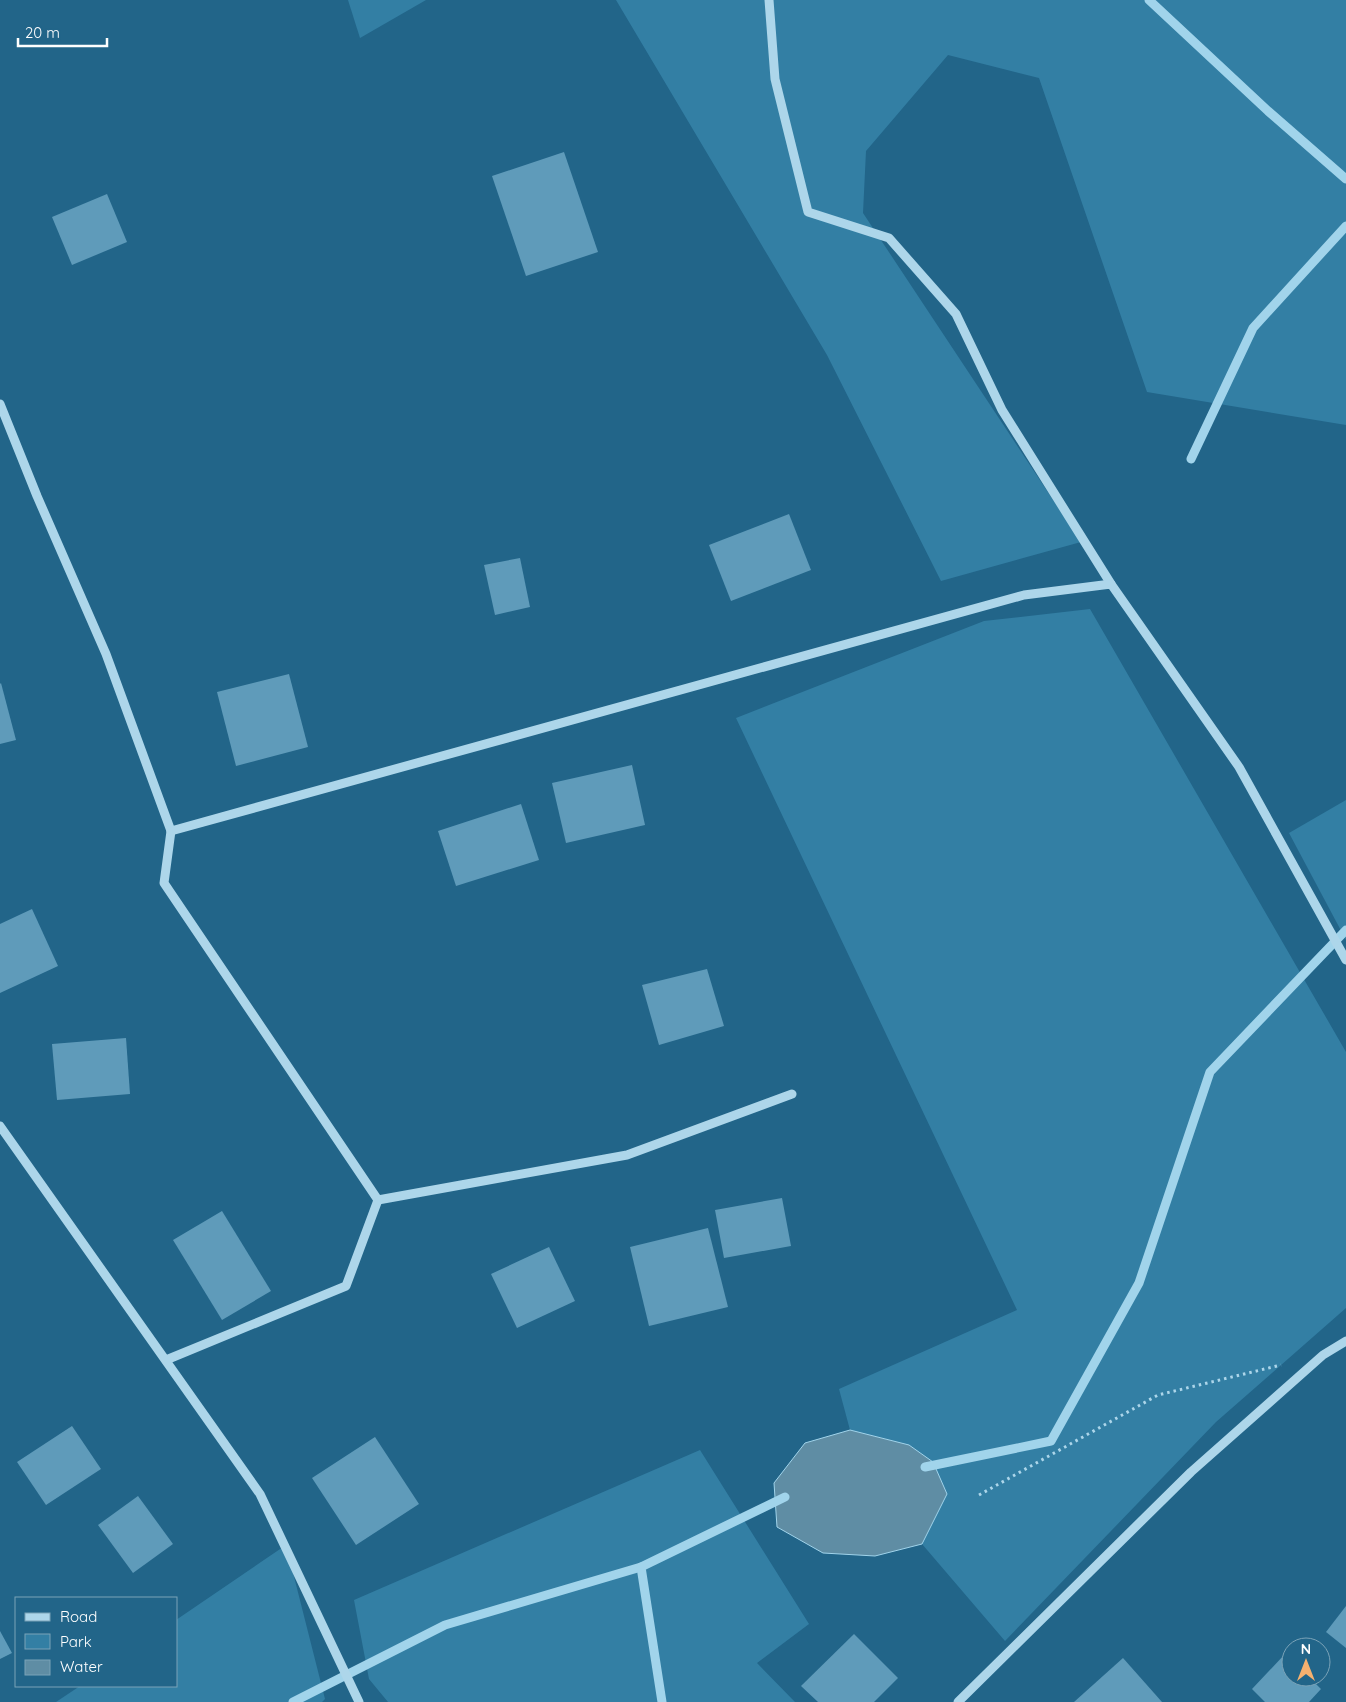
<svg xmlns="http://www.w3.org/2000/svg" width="1346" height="1702" viewBox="0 0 1346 1702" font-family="Quicksand,sans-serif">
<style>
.green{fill:#337fa4}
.water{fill:#5f8da4;stroke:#a1d4eb}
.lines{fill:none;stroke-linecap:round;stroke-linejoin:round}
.stream{stroke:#a1d4eb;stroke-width:9}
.building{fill:#5f9bba}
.path{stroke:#add6ea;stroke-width:3;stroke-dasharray:2.5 4;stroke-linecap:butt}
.minor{stroke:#add6ea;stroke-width:9}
</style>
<rect width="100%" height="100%" fill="#226589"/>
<g class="green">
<polygon points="348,0 426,0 360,38"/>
<polygon points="616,0 1346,0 1346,425 1147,392 1039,78 948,55 866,151 863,213 1081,542 941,581 827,355"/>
<polygon points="1090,609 1346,1052 1346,1308 1216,1422 1005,1641 922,1544 947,1494 909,1445 850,1430 839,1389 1017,1310 736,718 984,621"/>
<polygon points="1346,800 1346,940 1289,833"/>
<polygon points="700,1450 809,1624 757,1663 795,1702 388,1702 369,1679 354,1600"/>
<polygon points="286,1545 325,1699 322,1702 56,1702 80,1686 176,1686 176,1620"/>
</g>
<polygon class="water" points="850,1430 909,1445 933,1462 947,1494 922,1544 875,1556 823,1553 777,1527 774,1483 805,1443"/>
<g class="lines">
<g class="stream">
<polyline points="1149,0 1268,111 1346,179"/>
<polyline points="1191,459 1253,328 1346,226"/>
<polyline points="925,1467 1051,1441 1139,1283 1210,1072 1346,930"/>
<polyline points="293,1702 445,1625 641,1567"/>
<polyline points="662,1702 641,1567 785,1497"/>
</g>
</g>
<g class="building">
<polygon points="564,152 598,252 526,276 492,176"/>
<polygon points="107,194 127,242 72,265 52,217"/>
<polygon points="789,514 811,570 731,601 709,545"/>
<polygon points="520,558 530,607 495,615 484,565"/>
<polygon points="289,674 308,747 236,766 217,692"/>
<polygon points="1,683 16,740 0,744 0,684"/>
<polygon points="632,765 645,825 566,843 552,783"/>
<polygon points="521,804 539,860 456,886 438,831"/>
<polygon points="32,909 58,966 0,993 0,924"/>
<polygon points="707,969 724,1026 659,1045 642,985"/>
<polygon points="126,1038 130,1094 57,1100 52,1044"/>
<polygon points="782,1198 791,1246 724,1258 715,1210"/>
<polygon points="222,1211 271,1291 222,1320 173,1240"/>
<polygon points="708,1228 728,1307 649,1326 630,1247"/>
<polygon points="549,1247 575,1301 517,1328 491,1274"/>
<polygon points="72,1426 101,1469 46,1505 17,1462"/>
<polygon points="375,1437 419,1504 356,1545 312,1478"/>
<polygon points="138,1496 173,1544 133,1573 98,1525"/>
<polygon points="1346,1606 1346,1648 1326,1632"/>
<polygon points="0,1631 12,1653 0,1659"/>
<polygon points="854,1634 898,1678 874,1702 818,1702 801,1686"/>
<polygon points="1285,1654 1291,1660 1291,1677 1309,1677 1321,1689 1309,1702 1265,1702 1252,1689"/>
<polygon points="1123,1658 1162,1702 1074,1702"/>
</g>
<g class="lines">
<polyline class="path" points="979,1495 1158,1395 1281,1365"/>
<g class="minor">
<polyline points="769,0 775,79 808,212 889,238 956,314 1002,410 1111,584"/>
<polyline points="0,404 37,496 106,654 171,831"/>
<polyline points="0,1126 260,1494 359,1702"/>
<polyline points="378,1200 627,1155 792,1094"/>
<polyline points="166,1360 346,1286 378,1200 164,883 171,831 1024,595 1111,584 1239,767 1346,960"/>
<polyline points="958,1702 1191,1472 1323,1355 1346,1341"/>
</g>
</g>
<rect x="15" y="1597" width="162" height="90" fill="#226589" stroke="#7aa3b8"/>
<rect x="25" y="1613" width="25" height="8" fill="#add6ea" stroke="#7aa3b8"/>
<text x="60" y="1622" font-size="15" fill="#ffffff">Road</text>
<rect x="25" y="1634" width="25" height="15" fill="#337fa4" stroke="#7aa3b8"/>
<text x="60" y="1647" font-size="15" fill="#ffffff">Park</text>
<rect x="25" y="1660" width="25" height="15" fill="#5f8da4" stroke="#7aa3b8"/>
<text x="60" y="1672" font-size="15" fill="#ffffff">Water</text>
<g transform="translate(1306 1662)"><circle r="24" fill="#226589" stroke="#7aa3b8"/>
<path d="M0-4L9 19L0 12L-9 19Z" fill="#f6b16f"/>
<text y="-8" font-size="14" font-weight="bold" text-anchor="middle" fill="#ffffff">N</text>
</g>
<path d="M18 38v8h89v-8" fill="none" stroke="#ffffff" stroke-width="2.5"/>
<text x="25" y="38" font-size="15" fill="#ffffff" stroke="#226589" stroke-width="4" paint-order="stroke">20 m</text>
</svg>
